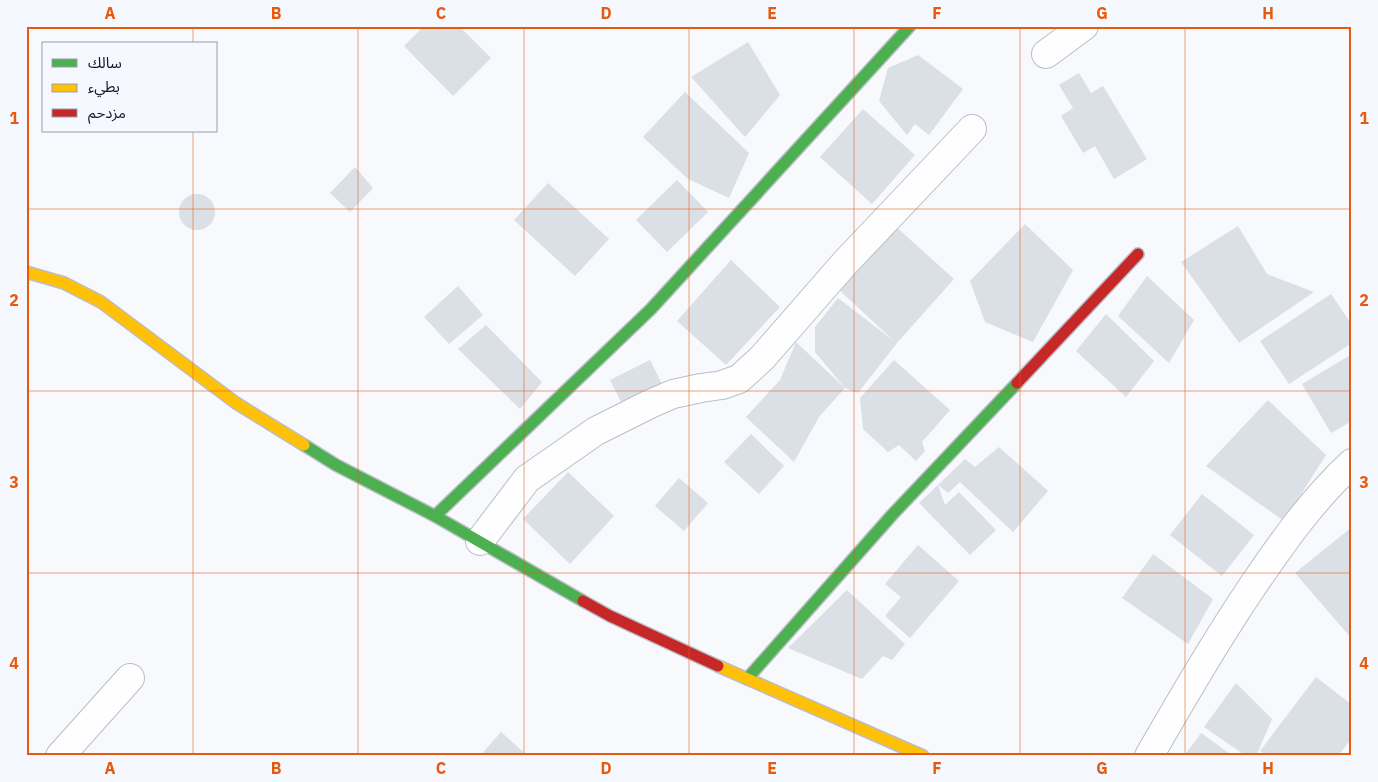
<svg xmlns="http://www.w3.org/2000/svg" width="1378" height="782" viewBox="0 0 1378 782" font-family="'IBM Plex Sans','Noto Sans Arabic',sans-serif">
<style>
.building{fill:#dbdfe6}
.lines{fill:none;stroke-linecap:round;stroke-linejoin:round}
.street-casing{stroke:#babec6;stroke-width:30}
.fast-casing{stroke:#babec6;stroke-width:14}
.slow-casing{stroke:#babec6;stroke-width:14}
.jam-casing{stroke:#babec6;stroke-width:14}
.street{stroke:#fefeff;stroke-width:28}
.fast{stroke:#4caf50;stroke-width:11}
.slow{stroke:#ffc107;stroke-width:11}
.jam{stroke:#c62828;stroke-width:11}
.grid{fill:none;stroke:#e8590c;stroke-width:1;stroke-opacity:0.55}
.neatline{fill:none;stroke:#e8590c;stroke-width:2}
.grid-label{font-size:16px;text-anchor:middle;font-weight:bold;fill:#e8590c}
</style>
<rect width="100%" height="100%" fill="#f7f9fd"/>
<g class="building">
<polygon points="424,26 459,26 491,58 453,96 404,46"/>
<polygon points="748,42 780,95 745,137 691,77"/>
<polygon points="918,55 963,89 929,135 915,124 907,135 879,101 888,68"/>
<polygon points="1079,73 1091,93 1103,86 1147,159 1114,179 1095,146 1083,153 1061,116 1073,108 1059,85"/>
<polygon points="685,92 749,153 729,198 688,179 643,137"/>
<polygon points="863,109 915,155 872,204 820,157"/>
<polygon points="355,167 373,188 350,212 330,193"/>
<polygon points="677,180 708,212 667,252 636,220"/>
<polygon points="548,183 609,239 575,276 514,220"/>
<circle cx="197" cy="212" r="18"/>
<polygon points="1025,224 1073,270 1033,342 985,322 970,281"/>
<polygon points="894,225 954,279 897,343 858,393 845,388 819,417 794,462 746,417 780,380 796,342 845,388 815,352 815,327 838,298 894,341 837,288"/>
<polygon points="1238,226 1267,274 1314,292 1239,343 1181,262"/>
<polygon points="731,260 780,307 726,365 677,321"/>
<polygon points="1147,276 1194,320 1169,363 1118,316"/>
<polygon points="458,286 483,315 449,344 424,317"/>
<polygon points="1331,294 1352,325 1352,343 1289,384 1260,341"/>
<polygon points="1106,314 1154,361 1126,397 1076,351"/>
<polygon points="486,325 542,382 520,409 458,349"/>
<polygon points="1352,354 1352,421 1331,433 1302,384"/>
<polygon points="650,360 662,384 622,404 610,380"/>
<polygon points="894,360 950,410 922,442 925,451 916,461 899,445 888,452 863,429 860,398"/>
<polygon points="1268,400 1326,455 1284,521 1206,466"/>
<polygon points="751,434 784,466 759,494 724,462"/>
<polygon points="999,447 1048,491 1013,532 960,482 948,493 938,485 965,459 975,467"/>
<polygon points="568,472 614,516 570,564 523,519"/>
<polygon points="679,478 708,503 684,531 655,506"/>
<polygon points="938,485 945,505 959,492 996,530 970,555 919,503"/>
<polygon points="1202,494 1254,535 1222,576 1170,535"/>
<polygon points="1352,527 1352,639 1295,573"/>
<polygon points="918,545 959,581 910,638 885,616 901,597 885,584"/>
<polygon points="1153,554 1213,599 1188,644 1122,598"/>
<polygon points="847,590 905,644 892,660 883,656 862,679 788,648"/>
<polygon points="1316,677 1352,705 1352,738 1338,756 1267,756 1260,751"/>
<polygon points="1236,683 1272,719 1256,756 1246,756 1204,727"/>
<polygon points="501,732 528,756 480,756"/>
<polygon points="1201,733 1233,756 1184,756"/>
</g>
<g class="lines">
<defs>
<g id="street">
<polyline points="1046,54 1084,26"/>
<polyline points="480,541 527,479 596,431 650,404 673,394 701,388 722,385 739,379 762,358 844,264 972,129"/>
<polyline points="60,756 130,678"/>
<path d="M1149 756C1182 699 1215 642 1252 587 1282 543 1312 500 1352 463"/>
</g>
<g id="fast">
<polyline points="304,445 336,465 435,516 583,601"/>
<polyline points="435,516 651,309 910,26"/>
<polyline points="747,679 892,515 1017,383"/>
</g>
<g id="slow">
<polyline points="26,272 64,283 101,302 236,403 304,445"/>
<polyline points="718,666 923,756"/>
</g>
<g id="jam">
<polyline points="1017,383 1138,254"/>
<polyline points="583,601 610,616 718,666"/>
</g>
</defs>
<use href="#street" class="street-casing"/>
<use href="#fast" class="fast-casing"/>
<use href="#slow" class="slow-casing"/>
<use href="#jam" class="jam-casing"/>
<use href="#street" class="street"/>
<use href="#fast" class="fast"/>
<use href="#slow" class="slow"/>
<use href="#jam" class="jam"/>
</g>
<path class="grid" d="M193 26V44M358 26V756M524 26V756M689 26V756M854 26V756M1020 26V756M1185 26V756M193 131V756M26 209H1352M26 391H1352M26 573H1352"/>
<rect width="1378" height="782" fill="none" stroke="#f5f8ff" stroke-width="55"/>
<rect x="42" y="42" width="175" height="90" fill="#f5f8ff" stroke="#9a9ea7"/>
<rect x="52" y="59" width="25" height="8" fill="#4caf50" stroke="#9a9ea7"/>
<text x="88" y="68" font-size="15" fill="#111622">سالك</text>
<rect x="52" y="84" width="25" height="8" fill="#ffc107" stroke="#9a9ea7"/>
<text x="88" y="92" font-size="15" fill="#111622">بطيء</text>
<rect x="52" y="109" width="25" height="8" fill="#c62828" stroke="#9a9ea7"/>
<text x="88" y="118" font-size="15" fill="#111622">مزدحم</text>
<rect x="28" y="28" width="1322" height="726" class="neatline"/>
<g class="grid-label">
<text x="110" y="19">A</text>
<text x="276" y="19">B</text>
<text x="441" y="19">C</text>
<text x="606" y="19">D</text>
<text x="772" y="19">E</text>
<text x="937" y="19">F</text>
<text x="1102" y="19">G</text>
<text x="1268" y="19">H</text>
<text x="14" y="124">1</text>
<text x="1364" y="124">1</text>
<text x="14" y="306">2</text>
<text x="1364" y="306">2</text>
<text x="14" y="488">3</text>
<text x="1364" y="488">3</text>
<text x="14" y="669">4</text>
<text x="1364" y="669">4</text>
<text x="110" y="774">A</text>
<text x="276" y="774">B</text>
<text x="441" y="774">C</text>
<text x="606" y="774">D</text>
<text x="772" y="774">E</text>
<text x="937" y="774">F</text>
<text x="1102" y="774">G</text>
<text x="1268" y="774">H</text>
</g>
</svg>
